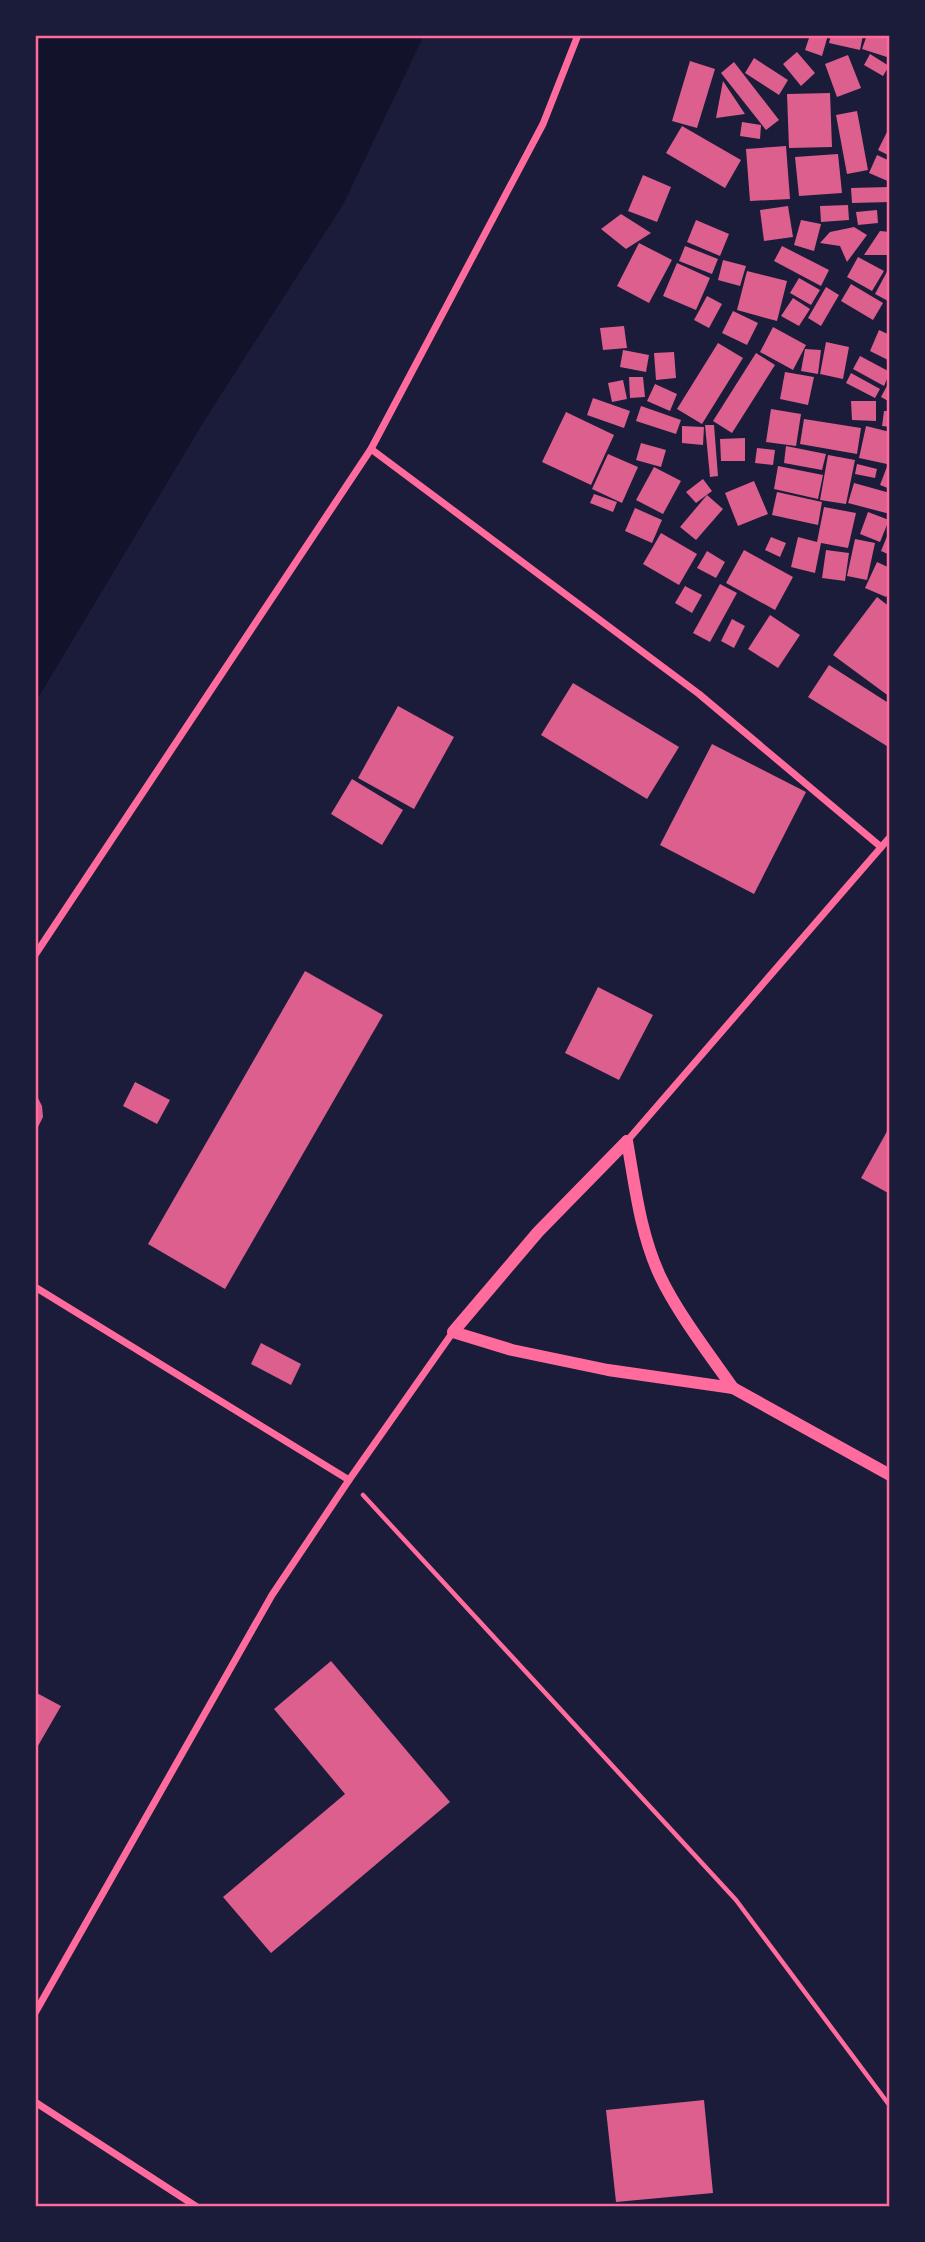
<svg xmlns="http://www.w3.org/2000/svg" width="925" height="2242" viewBox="0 0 925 2242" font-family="Raleway,sans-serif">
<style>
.water{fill:#12122b}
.building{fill:#dd5f8e}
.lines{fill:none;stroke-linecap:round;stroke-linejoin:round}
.path{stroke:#ff6b9d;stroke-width:4.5}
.minor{stroke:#ff6b9d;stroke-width:7}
.tertiary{stroke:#ff6b9d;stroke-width:12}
.neatline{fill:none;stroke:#ff6b9d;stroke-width:2.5}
</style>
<rect width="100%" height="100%" fill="#1b1b3a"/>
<polygon class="water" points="35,35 424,35 344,203 206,418 35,703"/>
<g class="building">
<polygon points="810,35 828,35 822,56 805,50"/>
<polygon points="831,35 863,35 860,50 829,43"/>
<polygon points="867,35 890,35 890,58 862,49"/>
<polygon points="797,52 815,73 801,86 783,64"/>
<polygon points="870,54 889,66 883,76 864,65"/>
<polygon points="848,55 861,88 837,97 825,64"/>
<polygon points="754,58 788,80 779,95 745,73"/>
<polygon points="690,61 715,69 697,128 672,121"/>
<polygon points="734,62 779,120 766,130 721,73"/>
<polygon points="723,81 745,114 716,118"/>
<polygon points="830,93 832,147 789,148 787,94"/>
<polygon points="857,111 868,170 847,174 836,115"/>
<polygon points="742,122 761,125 760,139 740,136"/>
<polygon points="682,126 741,160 725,188 666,153"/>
<polygon points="890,126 890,156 878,150"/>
<polygon points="786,146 790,199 750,201 746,149"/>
<polygon points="838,154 842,193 799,196 795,157"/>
<polygon points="877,155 890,161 890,182 869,173"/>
<polygon points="643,175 671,187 657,222 628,211"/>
<polygon points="889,187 890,202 852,203 851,188"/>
<polygon points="848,205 849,220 821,222 820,206"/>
<polygon points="788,206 793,237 764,241 760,210"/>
<polygon points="877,210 878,223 858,225 856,212"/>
<polygon points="621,214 651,233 626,249 601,229"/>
<polygon points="696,220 729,234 720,256 687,242"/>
<polygon points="801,220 821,224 814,251 794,245"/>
<polygon points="854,227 867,235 847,262 840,246 820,243 830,232"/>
<polygon points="880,231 890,232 890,255 864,255"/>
<polygon points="639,243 672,260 649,303 617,286"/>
<polygon points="685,246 718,259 712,274 679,261"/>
<polygon points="782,246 829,270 821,286 774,261"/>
<polygon points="858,257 884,271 872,291 847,277"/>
<polygon points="723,260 746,266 740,286 718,280"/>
<polygon points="677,263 710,278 696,310 663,296"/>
<polygon points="890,266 890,302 875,294"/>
<polygon points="747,271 787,281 777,321 737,310"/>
<polygon points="799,278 820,290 811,305 790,293"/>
<polygon points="851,284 883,303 873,320 841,301"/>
<polygon points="826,287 839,295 821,326 808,318"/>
<polygon points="707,296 722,304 709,328 694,320"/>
<polygon points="793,298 810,309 799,326 781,316"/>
<polygon points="733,311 758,323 747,345 722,333"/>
<polygon points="624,326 627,348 603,350 600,328"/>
<polygon points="773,327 806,345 793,370 760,352"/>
<polygon points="879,330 890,335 890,361 870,351"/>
<polygon points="826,342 849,347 843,379 820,374"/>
<polygon points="718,343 743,358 702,424 677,409"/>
<polygon points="805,349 821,350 818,374 801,371"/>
<polygon points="623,350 649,355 646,372 620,367"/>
<polygon points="674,352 676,378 656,380 654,353"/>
<polygon points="756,353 775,365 732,433 713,421"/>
<polygon points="860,356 890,372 884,386 853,369"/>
<polygon points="785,372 814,377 808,405 780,399"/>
<polygon points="851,373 880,389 875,398 846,383"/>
<polygon points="629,377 643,377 645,397 630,398"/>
<polygon points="623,380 627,399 612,402 608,383"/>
<polygon points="890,380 890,402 881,397"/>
<polygon points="655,384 677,394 670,411 647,401"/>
<polygon points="593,398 630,411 624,428 587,415"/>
<polygon points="851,401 876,401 876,421 852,420"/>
<polygon points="641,406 681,420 676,434 636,421"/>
<polygon points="771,409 801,414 796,446 766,442"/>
<polygon points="884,411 890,411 890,427 882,426"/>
<polygon points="566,412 614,435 591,485 542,462"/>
<polygon points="804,419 861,428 857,454 800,444"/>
<polygon points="705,425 714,425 718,476 710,477"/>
<polygon points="682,426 704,427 703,445 682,443"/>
<polygon points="866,426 890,432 887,464 859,458"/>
<polygon points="745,438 745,461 721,461 720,439"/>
<polygon points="641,443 666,450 661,467 636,460"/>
<polygon points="786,446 826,454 822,470 784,463"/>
<polygon points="757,448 775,450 773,465 755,463"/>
<polygon points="608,454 638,467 622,503 592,489"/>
<polygon points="828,455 855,460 846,504 820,500"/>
<polygon points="857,464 877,469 875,478 855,474"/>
<polygon points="888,464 890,465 890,489 880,485"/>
<polygon points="778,466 823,475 818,499 774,489"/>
<polygon points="654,467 681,481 663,514 636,500"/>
<polygon points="703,479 712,491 696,503 686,492"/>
<polygon points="754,481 768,514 738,526 725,493"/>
<polygon points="854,483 890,493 890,514 848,503"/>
<polygon points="777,492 822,502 818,525 772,515"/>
<polygon points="594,494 617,502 613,512 590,503"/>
<polygon points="707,495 723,509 696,540 680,527"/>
<polygon points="824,507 856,513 848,548 821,543 815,573 791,567 798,537 817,542"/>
<polygon points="635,508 662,520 652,543 625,531"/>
<polygon points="868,512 889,520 880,542 860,534"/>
<polygon points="890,529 890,555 881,551"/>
<polygon points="661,533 697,554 679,585 643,564"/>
<polygon points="771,537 786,543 780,557 765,550"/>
<polygon points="855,539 875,543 867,580 847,576"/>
<polygon points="744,550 793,577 775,610 726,583"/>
<polygon points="826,550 849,553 845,581 822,578"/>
<polygon points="707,551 725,562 716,578 697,568"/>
<polygon points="877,562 890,568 890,590 886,597 865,588"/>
<polygon points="720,584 737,593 710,642 693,633"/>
<polygon points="685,586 702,595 692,613 675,603"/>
<polygon points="877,597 890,607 890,697 833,655"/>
<polygon points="770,615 800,635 778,668 748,649"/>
<polygon points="732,619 745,626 734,648 721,641"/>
<polygon points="829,665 890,704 890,748 808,697"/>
<polygon points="573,683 679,747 647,799 541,735"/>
<polygon points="398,706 454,737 414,809 358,778"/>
<polygon points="712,744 806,792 754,894 660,845"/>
<polygon points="352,779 403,810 382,845 331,814"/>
<polygon points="305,971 383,1015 225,1289 148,1244"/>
<polygon points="598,987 653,1015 619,1080 565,1053"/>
<polygon points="135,1082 170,1100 157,1124 123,1106"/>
<polygon points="35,1092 42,1106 43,1117 35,1133"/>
<polygon points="890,1126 890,1194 861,1178"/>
<polygon points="261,1343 301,1364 291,1385 251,1364"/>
<polygon points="331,1661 450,1802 271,1953 223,1897 345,1794 274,1709"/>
<polygon points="35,1692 61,1706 35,1751"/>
<polygon points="704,2100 713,2193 616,2202 606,2110"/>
</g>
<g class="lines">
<polyline class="path" points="363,1495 736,1900 890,2106"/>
<g class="minor">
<polyline points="371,449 699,694 881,847"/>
<polyline points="35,955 371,449 543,124 578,35"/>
<polyline points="627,1141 890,837"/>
<polyline points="35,1287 349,1480"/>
<polyline points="35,2013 272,1595 349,1480 453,1332"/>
<polyline points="35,2102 197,2207"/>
</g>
<g class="tertiary">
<polyline points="627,1141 538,1232 453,1332 512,1350 608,1370 733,1388 890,1475"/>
<path d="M627 1141C635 1186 640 1233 660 1276 677 1312 709 1354 733 1388"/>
</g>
</g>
<rect width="925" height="2242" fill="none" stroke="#1b1b3a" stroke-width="74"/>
<rect x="37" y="37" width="851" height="2168" class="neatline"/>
</svg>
